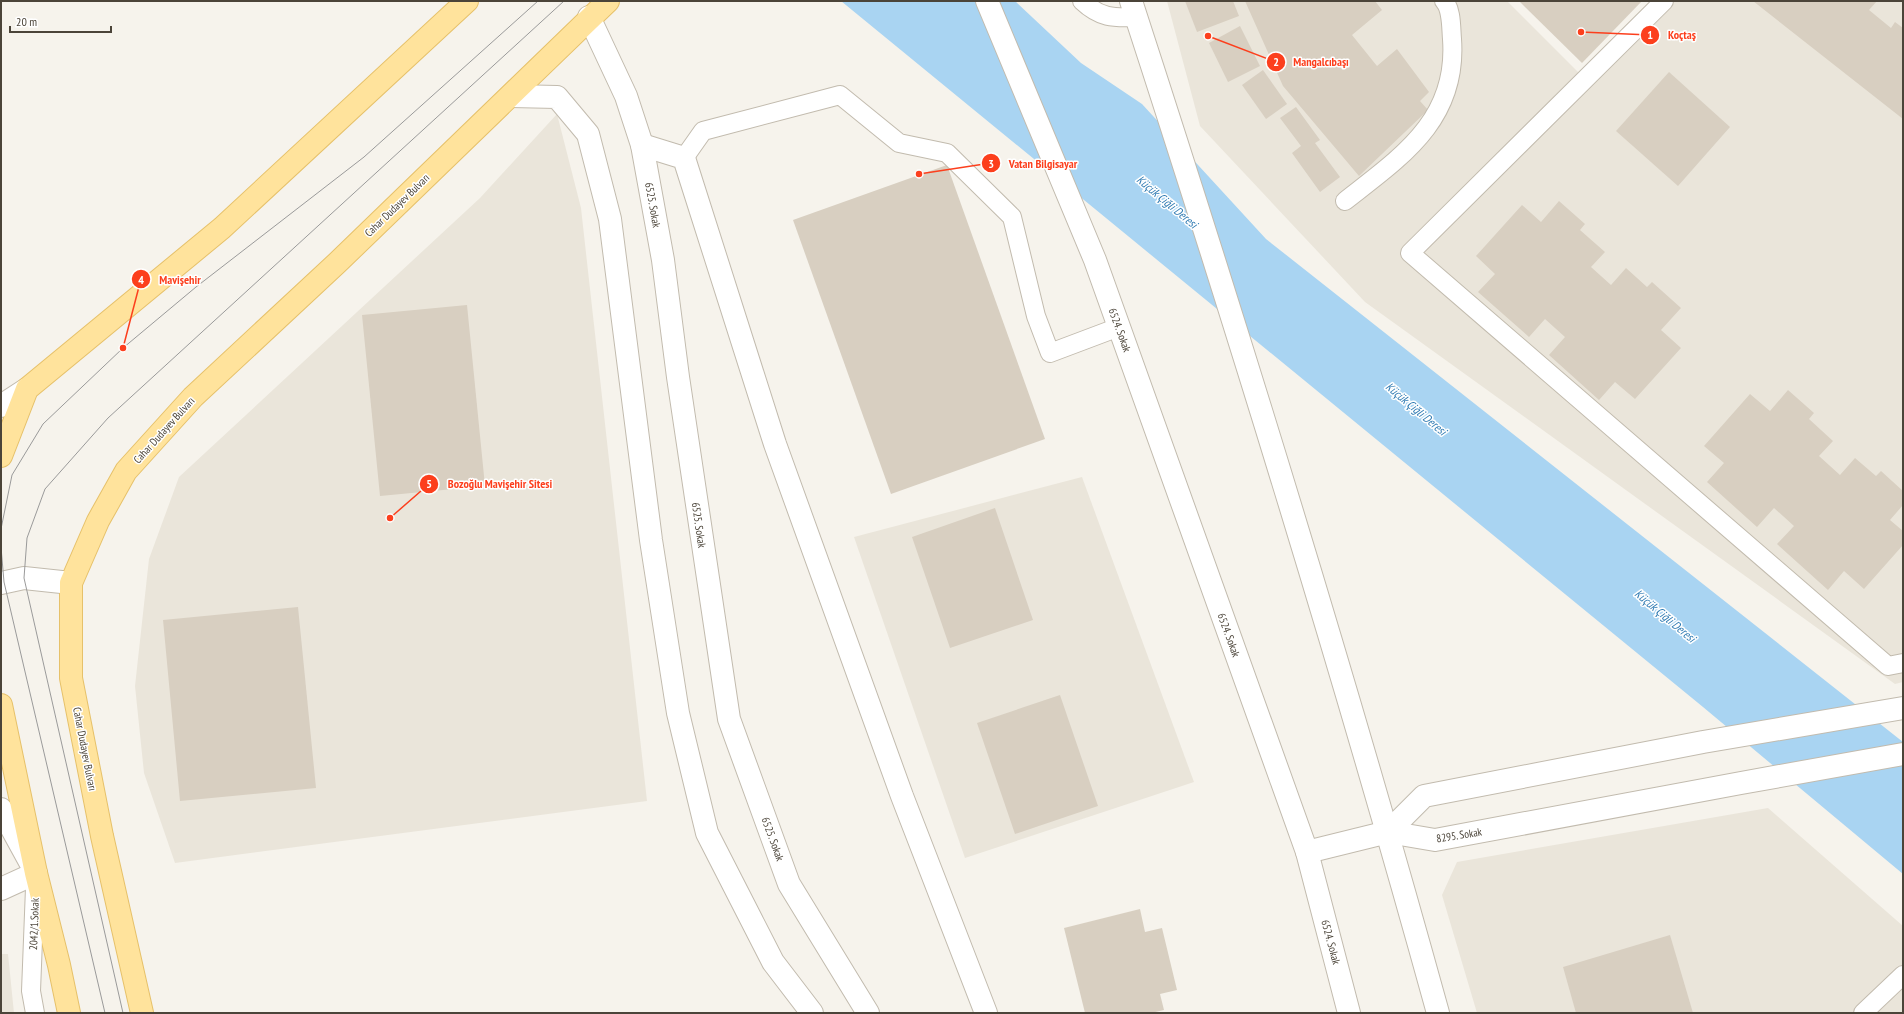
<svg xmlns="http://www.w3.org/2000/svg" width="1904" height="1014" viewBox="0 0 1904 1014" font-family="'PT Sans Narrow',sans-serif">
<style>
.residential{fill:#eae5da}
.water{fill:#a9d4f2}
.building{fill:#d8cfc1}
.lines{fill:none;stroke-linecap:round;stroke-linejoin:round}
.service-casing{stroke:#c2bbae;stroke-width:20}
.minor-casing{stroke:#c2bbae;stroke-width:24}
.tertiary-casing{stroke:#c2bbae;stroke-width:24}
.primary-casing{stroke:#e6c16a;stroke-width:24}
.service{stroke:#fff;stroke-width:18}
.minor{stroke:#fff;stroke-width:22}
.tertiary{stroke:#fff;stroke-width:22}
.primary{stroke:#ffe39c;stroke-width:22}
.tram{stroke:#9a9a9a;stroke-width:1}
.labels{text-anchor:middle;stroke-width:3;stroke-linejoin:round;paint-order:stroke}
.street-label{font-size:11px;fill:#4b4439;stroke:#fff}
.water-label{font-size:12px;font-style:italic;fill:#2e7ab2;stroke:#fff}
.leader{fill:none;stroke:#fc3f1d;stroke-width:1.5}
.callout-dot{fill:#fc3f1d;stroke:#fff;stroke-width:1.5}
.mark-label{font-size:12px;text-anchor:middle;font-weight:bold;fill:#fff}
.callout-label{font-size:12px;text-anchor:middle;font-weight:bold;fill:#fc3f1d;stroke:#fff;stroke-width:3;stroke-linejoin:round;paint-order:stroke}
</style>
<rect width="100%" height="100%" fill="#f6f3ec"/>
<g class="residential">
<polygon points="1167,1 1507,1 1582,76 1657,1 1903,1 1903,682 1895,684 1365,302 1200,126"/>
<polygon points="557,114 581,208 647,801 175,863 144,773 135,686 149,559 179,477 480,198"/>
<polygon points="1082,477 1194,782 965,858 854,537"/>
<polygon points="1768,808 1903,926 1903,1013 1477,1013 1442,895 1457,862"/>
<polygon points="1,954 8,954 14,1013 1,1013"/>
</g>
<polygon class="water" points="841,1 1015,1 1081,63 1142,104 1266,239 1903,742 1903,874 1703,707"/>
<g class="building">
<polygon points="1185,1 1233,1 1239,16 1197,32"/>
<polygon points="1245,1 1375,1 1382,10 1352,35 1377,66 1397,49 1429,92 1420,101 1428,110 1359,176 1283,86"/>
<polygon points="1519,1 1642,1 1582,63"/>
<polygon points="1753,1 1877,1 1869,10 1891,28 1895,22 1903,28 1903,119"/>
<polygon points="1240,26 1260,66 1228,82 1209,43"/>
<polygon points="1263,70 1287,104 1266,119 1242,85"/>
<polygon points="1669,72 1730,127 1678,186 1616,131"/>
<polygon points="1296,107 1320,140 1315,143 1340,177 1320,192 1292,153 1301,146 1280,118"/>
<polygon points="947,165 1045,439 891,494 793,220"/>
<polygon points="1559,201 1585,224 1580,230 1605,252 1591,267 1611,285 1626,268 1647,287 1652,282 1681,308 1661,330 1681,348 1635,399 1615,382 1599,400 1549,355 1565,337 1545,319 1529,337 1478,292 1495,274 1476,256 1522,205 1541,222"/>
<polygon points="467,305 485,486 380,496 362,315"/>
<polygon points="1788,390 1814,413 1809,419 1833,441 1819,456 1840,475 1855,458 1876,476 1881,471 1903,491 1903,505 1890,520 1903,531 1903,545 1864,589 1844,571 1828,590 1777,544 1794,526 1774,508 1757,527 1707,482 1724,463 1704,446 1750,394 1770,411"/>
<polygon points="995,508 1033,620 950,648 912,537"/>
<polygon points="298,607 316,788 180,801 163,620"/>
<polygon points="1060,695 1098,806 1015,834 977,723"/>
<polygon points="1140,909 1145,932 1162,928 1177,990 1160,994 1164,1010 1151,1013 1085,1013 1064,928"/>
<polygon points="1670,935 1693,1013 1576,1013 1563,967"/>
</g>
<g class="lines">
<defs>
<g id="service">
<path d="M1082 1C1100 18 1113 18 1136 17"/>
<polyline points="1664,1 1410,253 1888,666 1903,663"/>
<polyline points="684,158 703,131 840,95 899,143 947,153 1012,217 1036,316 1050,353 1119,327"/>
<path d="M1345 201C1401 157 1458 120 1452 39 1451 29 1452 9 1444 1"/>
<polyline points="35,1013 31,991 35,888"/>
<polyline points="1863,1013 1903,975"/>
</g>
<g id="minor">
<polyline points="589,17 626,96 642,145 663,260 678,377 729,719 789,884 868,1013"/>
<polyline points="511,96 557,97 588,134 610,219 651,540 678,713 707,833 773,962 812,1013"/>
<polyline points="642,145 684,158 775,444 902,796 986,1013"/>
<polyline points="1,406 27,389"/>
<polyline points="1,583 24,578 71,583"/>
<polyline points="1,809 36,873 1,889"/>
<polyline points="1388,832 1424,796 1703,742 1903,708"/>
<polyline points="1307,852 1388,832 1435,840 1741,783 1903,754"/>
</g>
<g id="tertiary">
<polyline points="987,1 1095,260 1307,852 1349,1013"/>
<path d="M1131 1C1240 336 1344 673 1438 1013"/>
</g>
<g id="primary">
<polyline points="1,456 27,389 222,228 467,1"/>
<polyline points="1,705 36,873 59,965 69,1013"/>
<polyline points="142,1013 102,836 71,678 71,583 98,521 126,471 193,397 337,263 608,1"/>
</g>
</defs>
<use href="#service" class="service-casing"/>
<use href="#minor" class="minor-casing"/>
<use href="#tertiary" class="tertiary-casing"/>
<use href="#primary" class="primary-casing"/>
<use href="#service" class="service"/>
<use href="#minor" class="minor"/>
<use href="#tertiary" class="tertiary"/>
<use href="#primary" class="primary"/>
<g class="tram">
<polyline points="1,529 12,475 43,424 123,348 196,287 364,157 538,1"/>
<polyline points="1,547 4,582 105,1013"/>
<polyline points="123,1013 24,578 27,538 45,489 108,418 564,1"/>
</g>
</g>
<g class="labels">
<g class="street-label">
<text transform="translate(397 205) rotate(-44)" y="4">Cahar Dudayev Bulvarı</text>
<text transform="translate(653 205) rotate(80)" y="4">6525. Sokak</text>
<text transform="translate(1120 330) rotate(70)" y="4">6524. Sokak</text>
<text transform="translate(164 430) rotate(-48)" y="4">Cahar Dudayev Bulvarı</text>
<text transform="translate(699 525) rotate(82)" y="4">6525. Sokak</text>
<text transform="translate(1229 635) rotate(70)" y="4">6524. Sokak</text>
<text transform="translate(85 749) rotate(79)" y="4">Cahar Dudayev Bulvarı</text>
<text transform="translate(1459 835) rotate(-9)" y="4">8295. Sokak</text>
<text transform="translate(773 839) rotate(70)" y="4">6525. Sokak</text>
<text transform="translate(34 924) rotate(-88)" y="4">2042/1.Sokak</text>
<text transform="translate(1331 942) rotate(75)" y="4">6524. Sokak</text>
</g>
<g class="water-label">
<text transform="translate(1167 202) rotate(40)" y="4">Küçük Çiğli Deresi</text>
<text transform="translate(1416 409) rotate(40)" y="4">Küçük Çiğli Deresi</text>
<text transform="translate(1665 616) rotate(40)" y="4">Küçük Çiğli Deresi</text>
</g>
</g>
<path class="leader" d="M1581 32L1650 35M1208 36L1276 62M919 174L991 163M123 348L141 279M390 518L429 484"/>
<g class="callout-dot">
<circle cx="1581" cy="32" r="4"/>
<circle cx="1208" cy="36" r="4"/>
<circle cx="919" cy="174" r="4"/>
<circle cx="123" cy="348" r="4"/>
<circle cx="390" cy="518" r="4"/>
<circle cx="1650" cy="35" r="10"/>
<circle cx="1276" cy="62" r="10"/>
<circle cx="991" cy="163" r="10"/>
<circle cx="141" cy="279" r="10"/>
<circle cx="429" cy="484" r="10"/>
</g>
<g class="mark-label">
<text x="1650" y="39">1</text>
<text x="1276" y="66">2</text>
<text x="991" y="168">3</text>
<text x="141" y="284">4</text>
<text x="429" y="488">5</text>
</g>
<g class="callout-label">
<text x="1682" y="39">Koçtaş</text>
<text x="1321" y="66">Mangalcıbaşı</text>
<text x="1043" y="168">Vatan Bilgisayar</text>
<text x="180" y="284">Mavişehir</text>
<text x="500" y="488">Bozoğlu Mavişehir Sitesi</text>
</g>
<rect width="1904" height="1014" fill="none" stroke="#4b4439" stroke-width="4"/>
<path d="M10 26v6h101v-6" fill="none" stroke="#4b4439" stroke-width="2"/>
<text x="16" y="26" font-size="12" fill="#4b4439" stroke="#ffffff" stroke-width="3" paint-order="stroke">20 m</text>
</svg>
